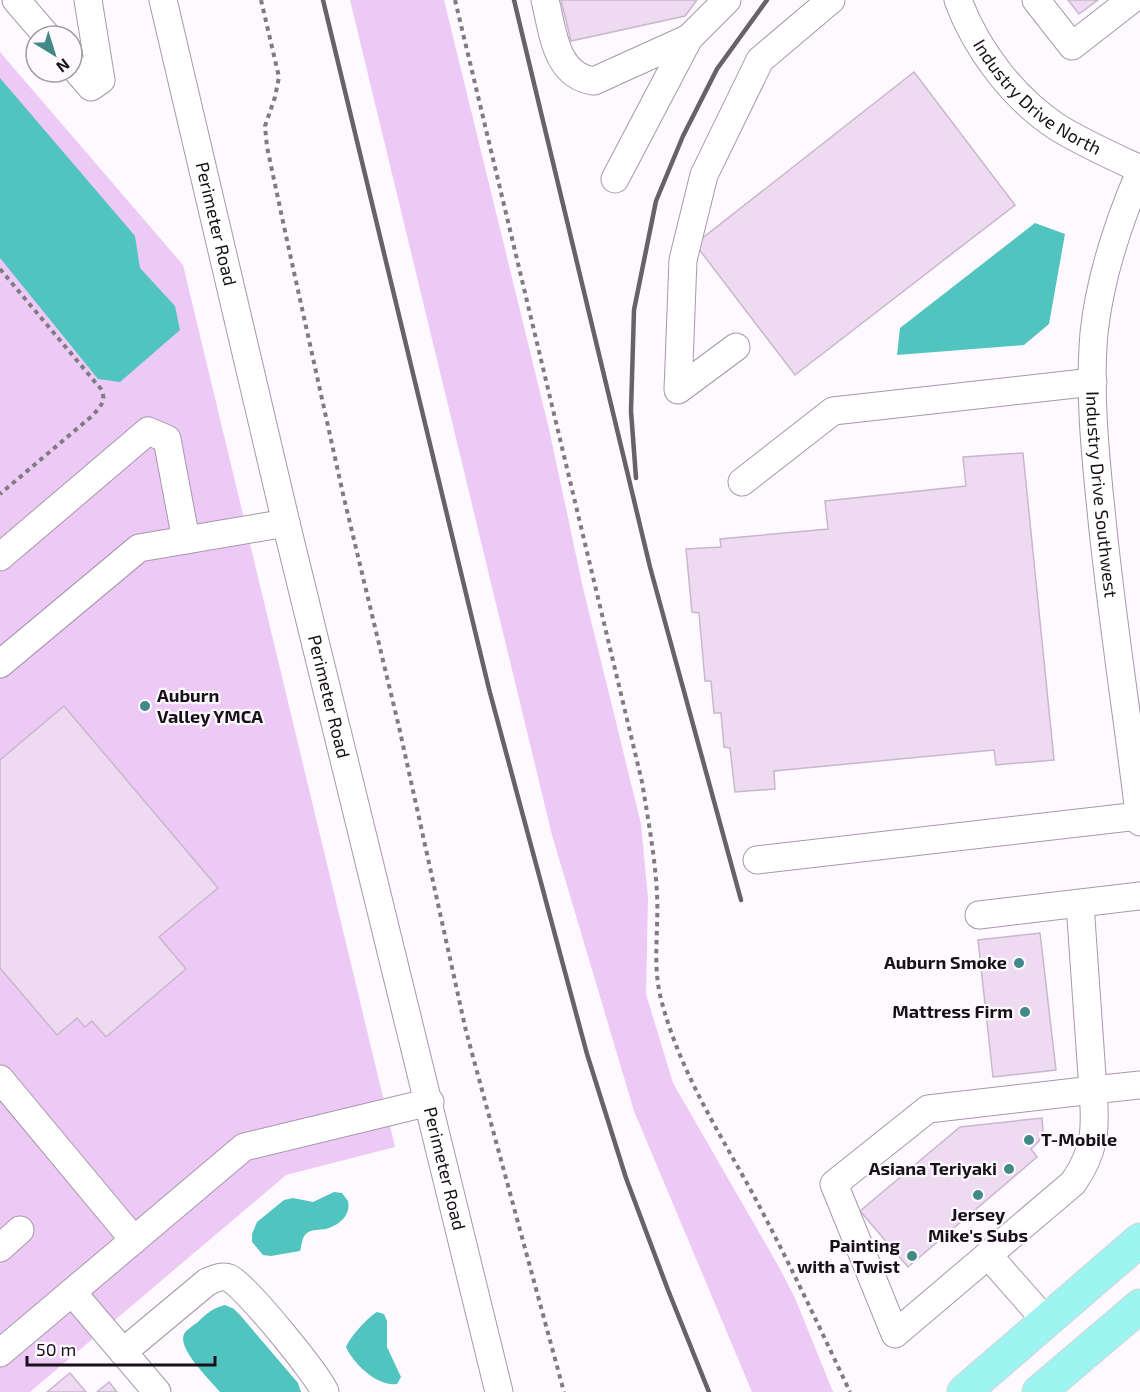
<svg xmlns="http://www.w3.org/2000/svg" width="1140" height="1392" viewBox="0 0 1140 1392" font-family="'Exo 2',sans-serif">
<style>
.green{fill:#edc9f5}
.water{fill:#51c4c0}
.building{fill:#eedbf2;stroke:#c9b7cd;stroke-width:1.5}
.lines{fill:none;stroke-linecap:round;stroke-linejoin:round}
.minor-casing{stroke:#a897ac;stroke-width:29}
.major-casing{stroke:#d5d4d6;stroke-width:35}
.path{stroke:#807b81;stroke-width:4;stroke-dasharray:4.5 4.5;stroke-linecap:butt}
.minor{stroke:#fff;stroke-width:27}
.major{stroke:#9df4f1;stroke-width:33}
.rail{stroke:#676168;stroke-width:4.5}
.poi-dot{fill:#428a87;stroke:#fdf9fe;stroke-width:2}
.labels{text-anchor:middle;stroke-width:4.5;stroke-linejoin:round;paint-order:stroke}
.street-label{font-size:18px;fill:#181119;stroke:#fdf9fe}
.poi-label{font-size:18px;font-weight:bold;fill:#181119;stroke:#fdf9fe;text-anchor:end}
</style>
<rect width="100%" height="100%" fill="#fdf9fe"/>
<g class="green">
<polygon points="350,0 444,0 549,429 583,588 641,824 648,898 646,994 673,1083 779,1267 795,1298 833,1392 752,1392 634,1111 552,835"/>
<polygon points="0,52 183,265 395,1147 286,1175 30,1392 0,1392"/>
</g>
<g class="water">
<polygon points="0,78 135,236 140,268 175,306 180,330 120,382 98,379 0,258"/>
<polygon points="1035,223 1065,234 1049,324 1024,345 897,355 900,328"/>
<path d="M334 1192 342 1193 348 1201C351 1216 339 1225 326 1229 320 1230 312 1229 307 1233 302 1236 302 1245 300 1251L271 1256 263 1255 252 1242V1234L257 1222 284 1200 293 1198 313 1202Z"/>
<path d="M225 1305 234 1309 240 1315 298 1383 301 1392H220C211 1381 177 1349 184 1334 186 1330 194 1325 198 1322 207 1313 213 1308 225 1305Z"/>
<path d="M377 1312 384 1314 387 1321V1347L401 1377 397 1384C377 1387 353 1363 346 1347 350 1337 368 1317 377 1312Z"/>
</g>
<g class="building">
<polygon points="561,0 697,0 685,16 571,41"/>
<polygon points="1068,0 1098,0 1079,14"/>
<polygon points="914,72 1015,205 795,375 695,244"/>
<polygon points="1023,453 1054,760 996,765 994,750 774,771 775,789 735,792 730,748 724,747 721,713 714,713 711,681 705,681 699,613 692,612 686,549 721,547 720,539 828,529 825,501 966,486 963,457"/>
<polygon points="64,706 218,888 159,937 186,969 106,1037 92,1021 85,1027 77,1018 57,1035 0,968 0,760"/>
<polygon points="1040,933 1056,1070 993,1077 978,940"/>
<polygon points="1042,1118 1043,1130 1039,1141 1031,1149 1037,1157 908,1267 860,1211 960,1127"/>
<polygon points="70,1373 86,1392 47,1392"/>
<polygon points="109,1382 117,1392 97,1392"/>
</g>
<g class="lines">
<defs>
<g id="minor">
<polyline points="16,0 47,36"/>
<path id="s1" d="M163 0 286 523 499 1392"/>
<path d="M545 0C553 31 555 76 594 81L689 38"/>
<path id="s2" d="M958 0C976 49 1013 98 1057 127 1083 143 1112 156 1140 169"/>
<polyline points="1036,0 1072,46 1131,0"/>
<polyline points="72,65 91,87 101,80 88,0"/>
<path id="s3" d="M1140 172C1118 223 1100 277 1094 333 1089 392 1095 452 1101 510 1111 614 1128 718 1140 822"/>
<polyline points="615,179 689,38 727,0"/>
<polyline points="736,347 678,390 683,260 704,175 760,60 831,0"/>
<polyline points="742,482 833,411 1093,382"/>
<polyline points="0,557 148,431 167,439 186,540 286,523"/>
<polyline points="0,664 139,548 186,540"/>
<polyline points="757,860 1139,816"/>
<path d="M1080 904 1093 1090 928 1109 834 1184 895 1334 1073 1183C1096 1150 1096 1128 1093 1090L1140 1085"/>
<polyline points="979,915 1140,896"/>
<polyline points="0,1079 134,1240"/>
<polyline points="0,1248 20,1230"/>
<polyline points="988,1255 1046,1321"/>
<polyline points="72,1292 157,1392"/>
<path d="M123 1352 207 1282C214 1279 222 1275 229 1278 245 1285 318 1375 325 1392"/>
<polyline points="0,1353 244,1147 430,1102"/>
</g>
<g id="major">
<polyline points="964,1392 1140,1240"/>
<polyline points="1039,1392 1140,1306"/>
</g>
</defs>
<use href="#minor" class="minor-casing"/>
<use href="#major" class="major-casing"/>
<g class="path">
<polyline points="261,0 279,77 275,97 265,126 267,147 288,245 343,494 399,727 466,1031 564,1392"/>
<path d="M455 0 642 782C648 819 655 856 657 894 659 929 652 964 661 999 679 1070 719 1132 754 1196 788 1260 819 1326 850 1392"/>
<path d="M0 269 101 389C107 401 100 407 92 416L0 494"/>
</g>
<use href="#minor" class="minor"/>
<use href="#major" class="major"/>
<g class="rail">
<polyline points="323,0 489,689 587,1054 626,1178 668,1290 709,1392"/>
<polyline points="514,0 650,567 741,900"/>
<polyline points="636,478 631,411 634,310 656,201 683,136 717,69 767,0"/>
</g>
</g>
<g class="poi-dot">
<circle cx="145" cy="706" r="6"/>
<circle cx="1019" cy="963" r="6"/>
<circle cx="1025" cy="1012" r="6"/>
<circle cx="1029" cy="1140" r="6"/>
<circle cx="1009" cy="1169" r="6"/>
<circle cx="978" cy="1195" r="6"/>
<circle cx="912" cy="1256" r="6"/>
</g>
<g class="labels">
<g class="street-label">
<text dy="6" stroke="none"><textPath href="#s2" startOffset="129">Industry Drive North</textPath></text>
<text dy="6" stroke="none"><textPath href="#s1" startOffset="230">Perimeter Road</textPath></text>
<text dy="6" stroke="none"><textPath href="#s3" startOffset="330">Industry Drive Southwest</textPath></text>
<text dy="6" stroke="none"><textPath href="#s1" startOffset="716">Perimeter Road</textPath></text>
<text dy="6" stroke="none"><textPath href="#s1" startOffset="1202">Perimeter Road</textPath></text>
</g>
<g class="poi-label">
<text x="157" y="702" text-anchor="start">Auburn<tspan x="157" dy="21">Valley YMCA</tspan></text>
<text x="1007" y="969">Auburn Smoke</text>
<text x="1013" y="1018">Mattress Firm</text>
<text x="1041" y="1146" text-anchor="start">T-Mobile</text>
<text x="997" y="1175">Asiana Teriyaki</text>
<text x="978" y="1221" text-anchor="middle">Jersey<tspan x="978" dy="21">Mike's Subs</tspan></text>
<text x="900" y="1252">Painting<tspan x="900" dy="21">with a Twist</tspan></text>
</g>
</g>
<g transform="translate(54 54) rotate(142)"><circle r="28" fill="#fdf9fe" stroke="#a19ca2" stroke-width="1.5"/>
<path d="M0-4.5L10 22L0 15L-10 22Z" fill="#428a87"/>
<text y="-9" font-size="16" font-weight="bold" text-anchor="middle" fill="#181119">N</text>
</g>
<path d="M27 1356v9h188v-9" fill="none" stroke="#181119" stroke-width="3"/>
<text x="36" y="1356" font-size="18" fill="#181119" stroke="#fdf9fe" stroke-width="4.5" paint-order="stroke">50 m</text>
</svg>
